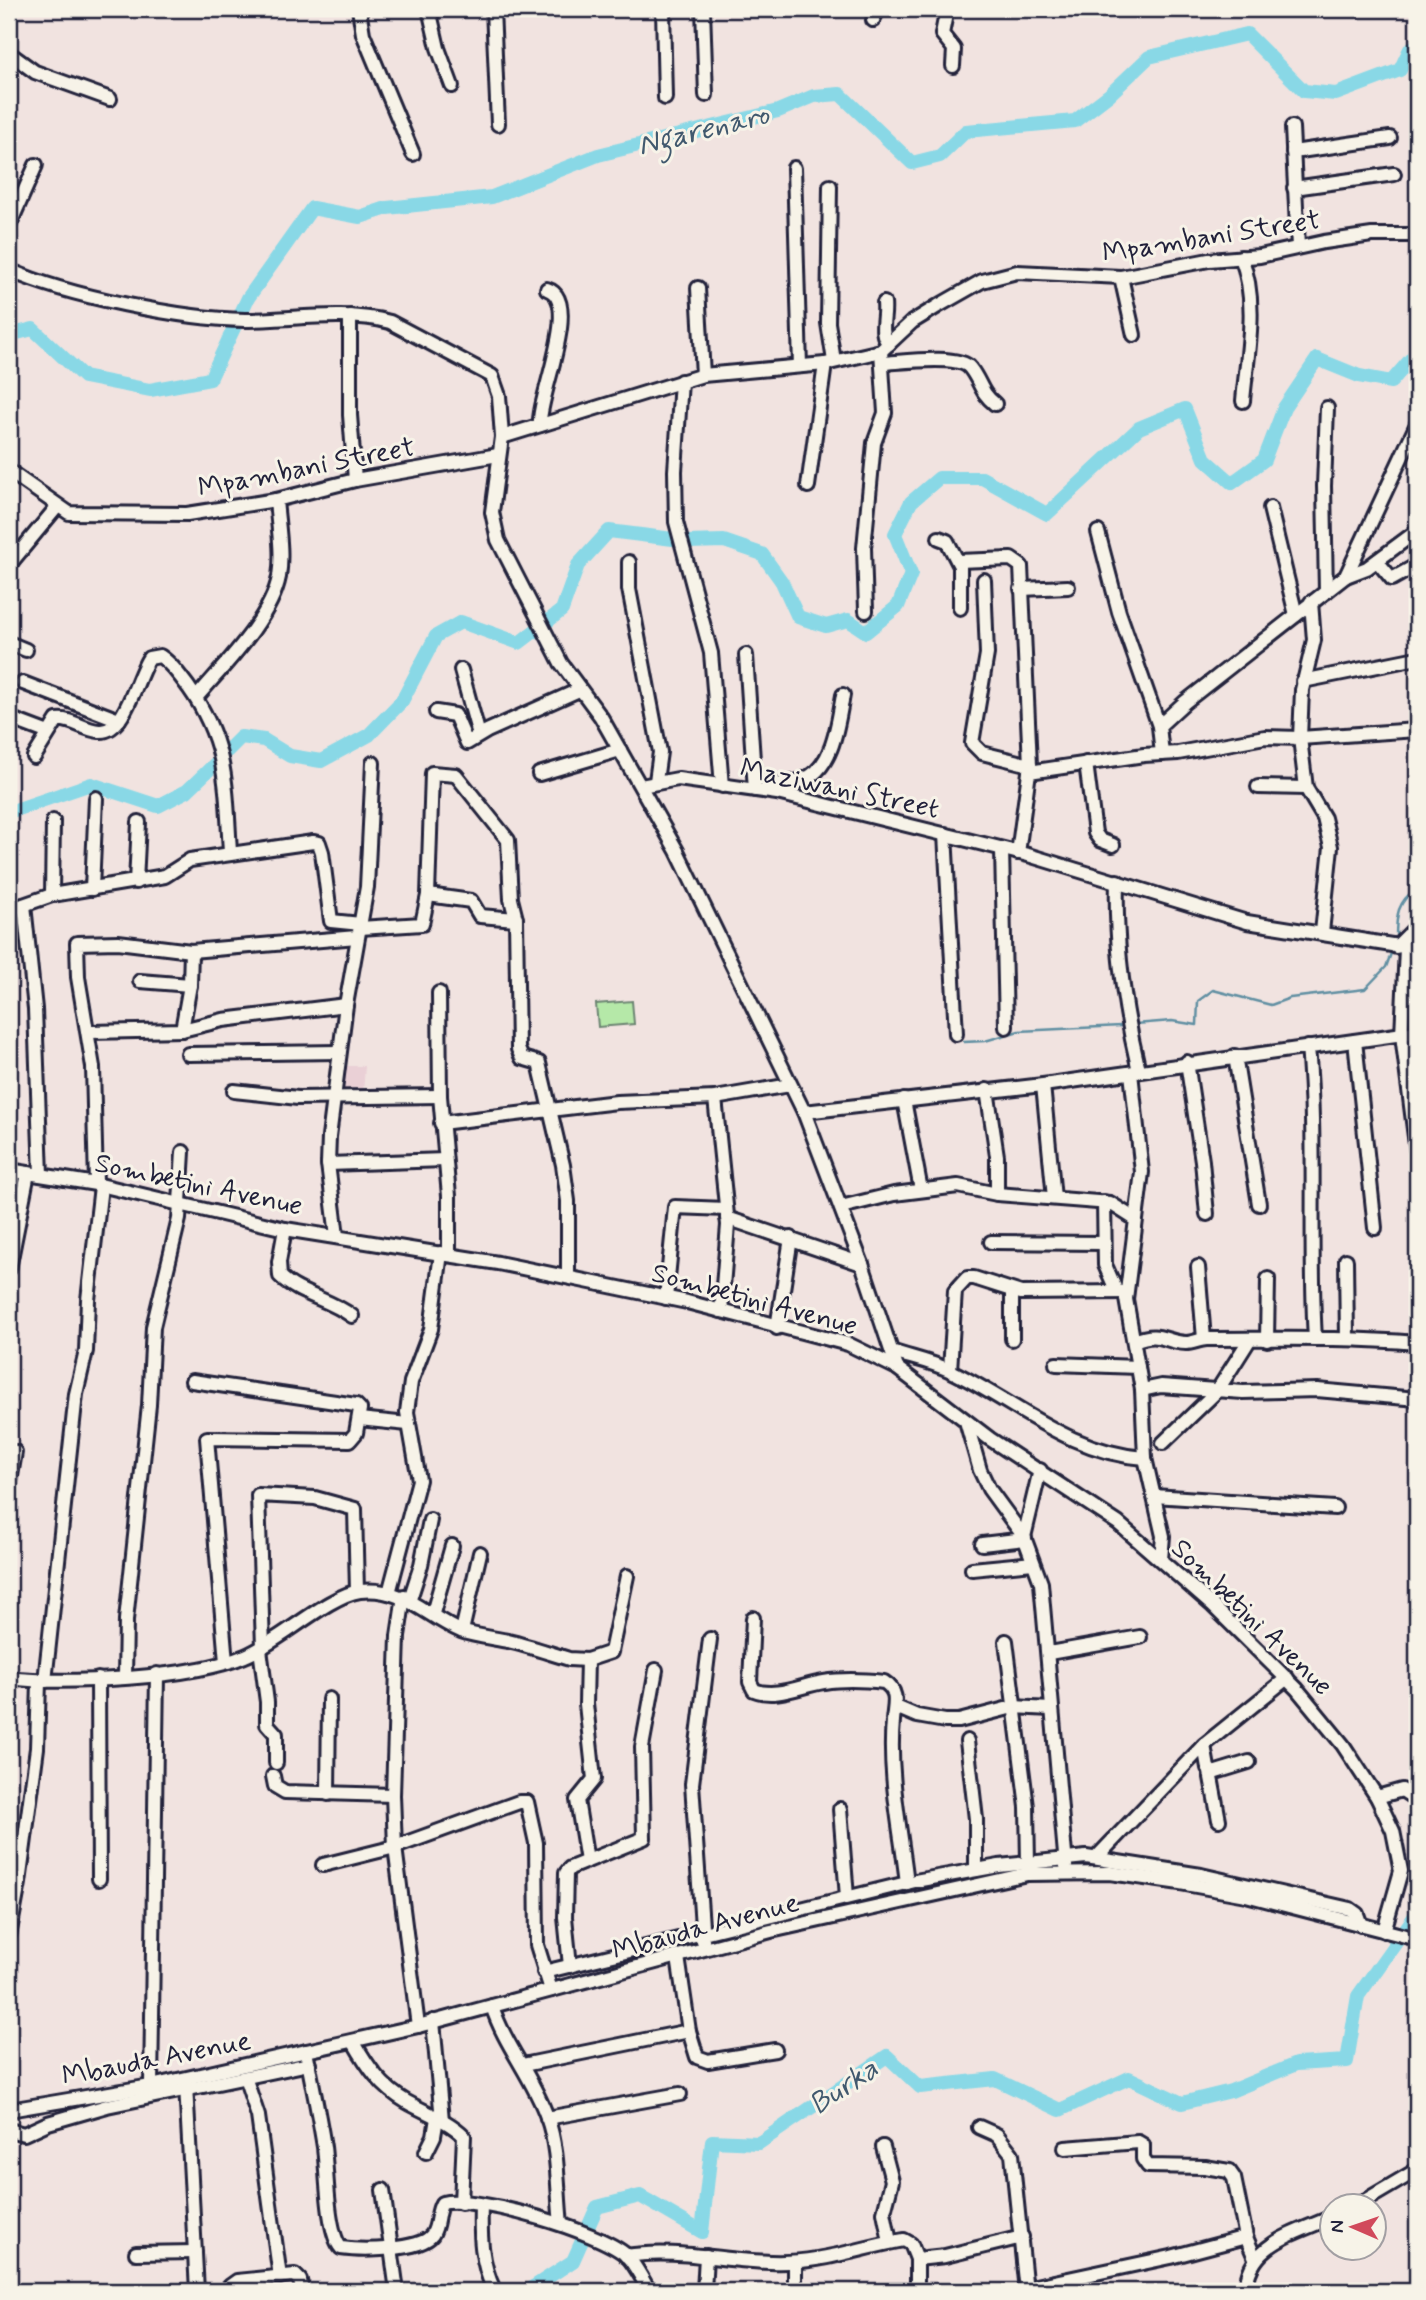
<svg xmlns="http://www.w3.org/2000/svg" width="1426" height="2300" viewBox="0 0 1426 2300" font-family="Mynerve,sans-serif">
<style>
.built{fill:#ead0d6}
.green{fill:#b5e8a8;stroke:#6c8572;stroke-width:2}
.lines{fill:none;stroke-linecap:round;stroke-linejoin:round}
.stream{stroke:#608fa2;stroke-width:2.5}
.river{stroke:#89d8e6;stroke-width:14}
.minor-casing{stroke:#22223b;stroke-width:18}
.minor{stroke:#f7f3e8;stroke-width:12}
.labels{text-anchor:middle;stroke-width:6;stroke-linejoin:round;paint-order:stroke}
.street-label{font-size:28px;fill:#22223b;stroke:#f7f3e8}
.water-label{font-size:30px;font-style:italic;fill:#41596e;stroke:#f7f3e8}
</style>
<rect width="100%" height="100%" fill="#f1e3e0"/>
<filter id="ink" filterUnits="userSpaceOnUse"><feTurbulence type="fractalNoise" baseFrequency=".0143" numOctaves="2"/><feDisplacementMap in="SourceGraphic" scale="14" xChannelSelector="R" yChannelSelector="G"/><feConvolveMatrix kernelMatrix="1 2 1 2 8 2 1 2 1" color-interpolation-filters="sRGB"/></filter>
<g filter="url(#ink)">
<polygon class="built" points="342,1066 365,1066 363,1093 338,1092"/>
<polygon class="green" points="632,1001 634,1024 598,1027 596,1004"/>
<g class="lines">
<g class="stream">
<path d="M1396 939C1396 915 1397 902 1417 888"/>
<polyline points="1135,1024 1172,1021 1197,1025 1198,1001 1213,990 1271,1005 1290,998 1365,989 1386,967 1393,948"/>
<polyline points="964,1042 985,1041 1019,1031 1121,1026"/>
</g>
<g class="river">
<polyline points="9,335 33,329 84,377 150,390 210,379 248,298 312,208 360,217 387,208 492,197 598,155 778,111 814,96 840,94 912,163 940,156 966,131 1075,121 1109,95 1149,57 1247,34 1304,91 1336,94 1400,70 1410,49 1417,46"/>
<polyline points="687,542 724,541 762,554 782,582 798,617 826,626 848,620 866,632 898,606 911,574 895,534 911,502 939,478 982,478 1047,514 1139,428 1185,409 1205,459 1232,483 1264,460 1284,408 1317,359 1359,376 1391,382 1417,352"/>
<polyline points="548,621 562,610 578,565 609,531 673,539"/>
<polyline points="227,751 241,737 264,740 290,756 321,761 369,735 402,701 436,636 461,622 519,643 536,630"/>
<polyline points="9,812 91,784 158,806 187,791 217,762"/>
<polyline points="527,2291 573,2261 597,2207 640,2196 702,2232 712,2141 759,2143 887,2056 920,2087 995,2079 1060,2110 1129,2078 1182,2103 1231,2091 1296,2064 1347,2061 1358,1996 1417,1913"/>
</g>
<defs>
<g id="minor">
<polyline points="359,9 363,34 413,154"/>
<polyline points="429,9 438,48 452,86"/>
<polyline points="493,9 498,124"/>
<polyline points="663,9 665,98"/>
<polyline points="703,9 706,95"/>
<polyline points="947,9 942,34 954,49 953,66"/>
<polyline points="873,20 878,9"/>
<polyline points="9,53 35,72 110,99"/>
<polyline points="1292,127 1298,247"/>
<polyline points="1293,152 1390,138"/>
<polyline points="794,168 800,366"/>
<polyline points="830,186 828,323 834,361"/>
<polyline points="1294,188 1394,174"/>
<polyline points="9,226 36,165"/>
<path d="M1241 257C1259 303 1247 354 1243 401"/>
<path d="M9 270C67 296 182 319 245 320 293 320 343 310 390 322L492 376 499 396 502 437 492 512 498 540 561 663 601 717 677 851 804 1112 862 1264 897 1368"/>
<polyline points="1121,277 1134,335"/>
<polyline points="698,288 703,375"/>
<path d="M884 303C886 317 878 333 889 344"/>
<polyline points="350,316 350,415 355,480"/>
<path d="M883 363C902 362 959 354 970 368 981 382 980 392 995 404"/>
<polyline points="681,381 675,471 676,522 711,653 722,786"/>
<path d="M540 425C537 399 583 300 547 289"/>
<polyline points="502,437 703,375 825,364 881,351 912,322 938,306 982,281 1017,272 1121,277 1209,260 1260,256 1324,242 1372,235 1417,235"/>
<polyline points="9,471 69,513 187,514 276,500 355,480 498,455"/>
<polyline points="808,486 825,364"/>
<polyline points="1270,508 1296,615"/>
<polyline points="1098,532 1119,612 1159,726 1162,754"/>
<polyline points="939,538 947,541 960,566 960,608"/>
<polyline points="958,561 1011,559 1021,566 1030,765 1018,853"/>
<polyline points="1377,561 1392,579 1417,565"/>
<polyline points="629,562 629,589 660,752 656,781"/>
<polyline points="9,565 57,507"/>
<polyline points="1346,576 1367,568 1417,531"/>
<polyline points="984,580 987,654 972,743 982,753 1030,765"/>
<polyline points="1021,589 1068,587"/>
<polyline points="1326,592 1324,486 1327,408"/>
<polyline points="1311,602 1314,640 1302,690 1300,738 1306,788 1324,818 1331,847 1322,932"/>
<polyline points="866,611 864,548 874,443 885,413 881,351"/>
<polyline points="9,643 26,650"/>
<polyline points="746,655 755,790"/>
<polyline points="461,670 479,735"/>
<polyline points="1303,681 1417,658"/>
<polyline points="23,683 119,720"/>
<path d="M196 698C223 666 271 619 279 577 283 552 278 525 276 500"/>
<polyline points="436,712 455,715 467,743 487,731 579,690"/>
<polyline points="9,718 46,732"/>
<polyline points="1159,726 1185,702 1346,576 1417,424"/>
<path d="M34 757 57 720C71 718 84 730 99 731 125 734 137 675 149 658L160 656C172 664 181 677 189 688 228 743 226 789 230 852"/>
<polyline points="1086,763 1095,833 1100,840 1113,845"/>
<polyline points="1029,772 1144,755 1178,753 1265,737 1300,738 1417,730"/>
<polyline points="539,774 620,750"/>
<polyline points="641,786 678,779 777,793 1028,855 1247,922 1417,949"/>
<polyline points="1258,787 1306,788"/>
<path d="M765 790C775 781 789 785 802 780 833 770 838 723 843 695"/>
<polyline points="945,834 956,1034"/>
<polyline points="1002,850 1006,1027"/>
<path d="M1117 881C1115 946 1124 1008 1139 1071"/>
<polyline points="136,882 139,822"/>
<polyline points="92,889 96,798"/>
<polyline points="52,895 53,821"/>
<polyline points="428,895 471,901 480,916 516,919"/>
<polyline points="24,905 35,1009 41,1175"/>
<polyline points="9,910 52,895 165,876 190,860 313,842 319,843 322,852 331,921 361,924"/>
<polyline points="360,928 422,924 428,895 432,773 456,775 508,840 511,899 516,919 518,1049 522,1058 539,1063 563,1165 568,1201 568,1277"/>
<polyline points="1396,947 1417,926"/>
<polyline points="1406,948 1402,1035 1417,1153"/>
<polyline points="140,981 190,985"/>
<polyline points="439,993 440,1096 449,1196 449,1254"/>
<polyline points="182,1030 190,985 191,951"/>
<polyline points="90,1032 182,1030 223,1020 346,1005"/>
<polyline points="1355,1041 1375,1228"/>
<path d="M1308 1047C1317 1144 1309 1241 1315 1339"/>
<polyline points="188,1054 339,1052"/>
<polyline points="1235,1056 1259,1204"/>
<polyline points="1187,1062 1202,1161 1207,1214"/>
<polyline points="1131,1073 1142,1172 1126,1299 1142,1390 1145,1458 1163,1536 1161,1559"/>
<polyline points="1043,1085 1054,1198"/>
<polyline points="987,1090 997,1156 997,1194"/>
<polyline points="234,1091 298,1098 440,1096"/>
<polyline points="715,1098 728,1225 721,1311"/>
<polyline points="904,1100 921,1190"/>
<polyline points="804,1112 1043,1085 1417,1032"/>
<polyline points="441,1123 617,1102 715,1098 790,1085"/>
<polyline points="328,1164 445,1160"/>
<polyline points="9,1170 96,1184 285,1229 498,1263 687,1302 848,1344 897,1368 990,1439 1118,1523 1213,1606 1297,1689 1343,1745 1377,1797 1393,1831 1401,1871 1384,1931"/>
<polyline points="96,1184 93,1067 78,977 77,943 118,942 191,951 357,937"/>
<polyline points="1104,1202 1105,1265 1117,1292"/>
<polyline points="841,1207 894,1194 958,1186 997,1194 1110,1203 1135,1219"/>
<polyline points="727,1218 862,1264"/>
<path d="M285 1229 279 1262 280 1276C299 1295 330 1299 352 1316"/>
<polyline points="337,1236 328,1164 329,1137 346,1005 367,887 373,763"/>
<polyline points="991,1242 1104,1243"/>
<polyline points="1346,1260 1347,1339"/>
<polyline points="1198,1267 1204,1339"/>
<polyline points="9,1269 28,1173"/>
<polyline points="666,1298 675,1207 726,1209"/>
<polyline points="777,1328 791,1238"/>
<polyline points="1012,1339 1012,1291"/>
<polyline points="1267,1340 1268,1279"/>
<path d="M1134 1341C1161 1330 1163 1342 1186 1343 1193 1343 1200 1339 1207 1339 1277 1339 1347 1337 1417 1343"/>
<path d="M894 1352C912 1358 933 1362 951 1371 1016 1402 1069 1453 1145 1458"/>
<polyline points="1056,1364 1138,1367"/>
<polyline points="950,1370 955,1291 967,1278 974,1278 1021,1293 1126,1292"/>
<polyline points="192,1381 356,1405 360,1409 356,1433 350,1440 207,1438 226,1662"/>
<polyline points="1142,1390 1161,1386 1243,1392 1317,1390 1417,1399"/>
<polyline points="359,1419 408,1424"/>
<polyline points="966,1421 980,1470 989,1489 1024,1537 1041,1583 1066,1866"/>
<polyline points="1163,1443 1217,1391 1248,1342"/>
<polyline points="9,1488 15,1452"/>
<polyline points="1154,1496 1335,1508"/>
<polyline points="1024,1537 1040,1470"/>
<polyline points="982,1544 1025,1539"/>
<polyline points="972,1569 1033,1563"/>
<polyline points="389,1593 419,1480 407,1412 411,1382 431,1329 441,1253"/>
<polyline points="404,1596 398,1636 393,1795 395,1847 418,2026"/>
<polyline points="410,1599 421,1565 430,1520"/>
<polyline points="433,1613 452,1546"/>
<path d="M753 1618 750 1682 754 1690C776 1699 802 1685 824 1682 843 1679 865 1680 884 1682 900 1692 894 1705 893 1721 888 1774 901 1830 907 1883"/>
<polyline points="462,1631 480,1553"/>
<polyline points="1006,1641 1027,1807 1028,1863"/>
<polyline points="263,1647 258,1495 315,1498 355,1509 357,1591"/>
<polyline points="260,1649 267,1702 267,1724 276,1734 276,1763"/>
<polyline points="1049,1653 1140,1637"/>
<polyline points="587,1660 586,1704 594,1779 577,1800 587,1861"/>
<polyline points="125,1677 126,1620 149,1405 153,1327 179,1219 183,1152"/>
<path d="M9 1678C64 1685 194 1678 245 1656 278 1643 329 1595 360 1591 403 1586 425 1616 461 1631 475 1636 493 1638 508 1641 529 1646 549 1653 569 1659L587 1660 611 1652 627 1576"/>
<polyline points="98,1679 99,1879"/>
<polyline points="45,1681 76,1394 86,1351 88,1300 101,1186"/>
<polyline points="896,1707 917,1716 945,1721 959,1721 1013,1707 1051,1709"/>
<polyline points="967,1741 976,1819 976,1870"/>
<polyline points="1204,1745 1208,1768 1213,1773 1249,1762"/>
<polyline points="1210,1772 1219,1820"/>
<polyline points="273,1776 275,1786 285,1792 393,1795"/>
<polyline points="328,1794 329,1699"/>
<polyline points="1377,1797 1402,1790 1417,1800"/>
<polyline points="840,1809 847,1897"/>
<polyline points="1097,1857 1204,1745 1287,1678"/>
<polyline points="323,1865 395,1847 519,1802 527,1802 536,1843 537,1945 551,1990"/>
<polyline points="9,1936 19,1883 37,1748 39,1682"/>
<polyline points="703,1941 692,1784 710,1639"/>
<polyline points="678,1957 689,2031 697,2057 708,2061 775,2050"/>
<polyline points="570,1966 565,1917 566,1873 570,1868 644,1838 642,1747 656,1670"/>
<polyline points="544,1972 915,1881 999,1866 1086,1857 1201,1875 1350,1909 1357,1914 1361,1925"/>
<path d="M492 2006C505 2046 533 2077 547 2117 559 2150 557 2189 561 2224"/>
<polyline points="433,2021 442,2120"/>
<path d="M353 2041C368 2067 381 2087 407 2102 426 2113 448 2120 464 2136L461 2203"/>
<path d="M306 2051C312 2083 319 2115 324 2147 327 2170 327 2233 341 2248 360 2251 420 2251 432 2235 439 2225 436 2213 442 2203 477 2195 598 2231 626 2255 635 2264 643 2280 649 2291"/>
<polyline points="523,2065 689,2031"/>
<polyline points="246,2080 258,2116 280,2277"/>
<polyline points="186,2085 197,2291"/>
<polyline points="151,2086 157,1674"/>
<polyline points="9,2110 151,2086 418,2026 771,1931 1027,1874 1110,1873 1180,1883 1246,1895 1417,1939"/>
<polyline points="547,2118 680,2094"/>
<polyline points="979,2127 997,2135 1012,2154 1026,2291"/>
<polyline points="9,2130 24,2134 48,2123 107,2106 309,2064"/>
<polyline points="883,2147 892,2181 884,2212 890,2242"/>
<polyline points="1065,2148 1138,2142 1143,2145 1143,2159 1148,2166 1205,2167 1229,2171 1234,2178 1246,2237 1255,2258"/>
<polyline points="426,2152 434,2136 437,2118"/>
<polyline points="383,2190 397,2291"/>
<path d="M481 2206C480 2236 481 2263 494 2290"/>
<polyline points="1356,2206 1417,2170"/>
<polyline points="136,2253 195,2252"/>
<path d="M626 2256C675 2248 723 2261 771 2262 818 2264 859 2248 904 2240L911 2244 917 2259 945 2256 1022 2237"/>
<polyline points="917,2259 917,2291"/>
<polyline points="795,2262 795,2291"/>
<polyline points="1026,2288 1171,2257 1246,2237"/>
<polyline points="230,2291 230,2286 237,2281 295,2275 300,2280 302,2291"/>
<polyline points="704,2291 706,2256"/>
<path d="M1246 2291C1247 2244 1294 2234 1332 2217"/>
</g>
</defs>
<use href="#minor" class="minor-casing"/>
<use href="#minor" class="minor"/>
</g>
</g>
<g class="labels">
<g class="street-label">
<text transform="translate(1211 235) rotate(-9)" y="10">Mpambani Street</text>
<text transform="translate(306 466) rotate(-11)" y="10">Mpambani Street</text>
<text transform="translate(840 787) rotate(12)" y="10">Maziwani Street</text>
<text transform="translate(199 1183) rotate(12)" y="10">Sombetini Avenue</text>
<text transform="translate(755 1298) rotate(15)" y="10">Sombetini Avenue</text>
<text transform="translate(1253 1616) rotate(44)" y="10">Sombetini Avenue</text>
<text transform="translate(705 1925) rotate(-15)" y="10">Mbauda Avenue</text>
<text transform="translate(156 2057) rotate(-11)" y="10">Mbauda Avenue</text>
</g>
<g class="water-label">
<text transform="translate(703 129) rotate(-14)" y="10">Ngarenaro</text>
<text transform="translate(843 2086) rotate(-34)" y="10">Burka</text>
</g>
</g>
<rect width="1426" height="2300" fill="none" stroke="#f7f3e8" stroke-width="35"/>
<rect x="18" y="18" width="1391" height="2265" fill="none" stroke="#22223b" stroke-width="2.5" filter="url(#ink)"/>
<g transform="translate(1353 2227) rotate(272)"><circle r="33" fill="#f7f3e8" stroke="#a29fa3" stroke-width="2"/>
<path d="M0-5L12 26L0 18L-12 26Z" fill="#d1495b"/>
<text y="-10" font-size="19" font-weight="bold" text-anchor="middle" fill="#22223b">N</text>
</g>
</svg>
